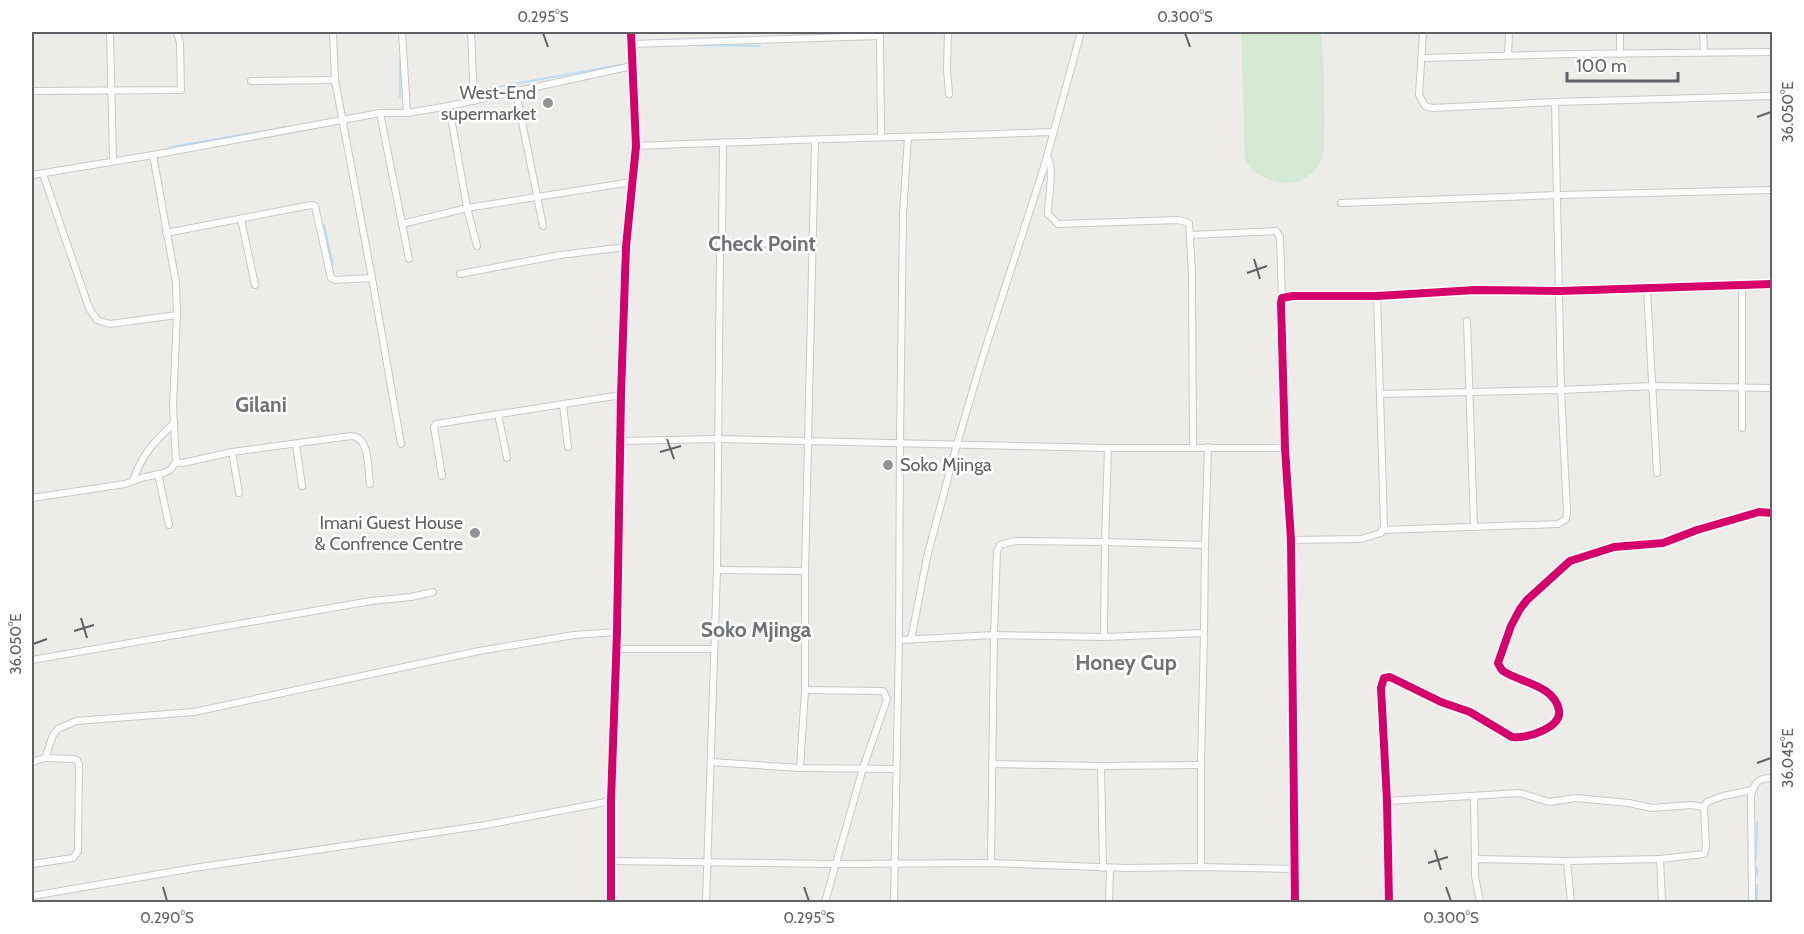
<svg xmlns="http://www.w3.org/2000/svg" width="1804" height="934" viewBox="0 0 1804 934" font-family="Cabin,sans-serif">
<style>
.green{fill:#d6e9d4}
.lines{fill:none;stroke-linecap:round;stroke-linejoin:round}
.stream{stroke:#bddef7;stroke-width:2}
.street-casing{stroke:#c9c9c9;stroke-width:8}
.street{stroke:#fcfcfc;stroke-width:6}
.cycleway-casing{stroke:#fff;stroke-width:11}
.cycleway{stroke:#d6006c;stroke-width:8}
.ticks{fill:none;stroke:#5e6166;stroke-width:2}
.poi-dot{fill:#909294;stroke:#fff;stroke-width:2}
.labels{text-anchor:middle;stroke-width:5;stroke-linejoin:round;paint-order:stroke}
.poi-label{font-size:18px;fill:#5e6166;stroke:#fff;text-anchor:end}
.quarter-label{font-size:21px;font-weight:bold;fill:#6f7378;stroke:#fff}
.neatline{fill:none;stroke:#5e6166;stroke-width:2}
.ticks-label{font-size:15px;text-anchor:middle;fill:#5e6166}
</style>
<rect width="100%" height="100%" fill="#eeece8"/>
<path class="green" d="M1241 32H1320C1324 43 1327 150 1322 159 1314 177 1296 187 1277 182 1263 178 1252 173 1245 159Z"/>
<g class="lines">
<g class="stream">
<polyline points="691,45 760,46"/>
<polyline points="400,59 400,97"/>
<polyline points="486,89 620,65"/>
<polyline points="170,147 293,126"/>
<polyline points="324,225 333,265"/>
<polyline points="807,243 809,242 810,229"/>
<polyline points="1756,860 1757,822"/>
<polyline points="1757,867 1757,876"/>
<polyline points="1757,902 1757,885"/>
</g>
<defs>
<g id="street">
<polyline points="110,32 113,160"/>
<polyline points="333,32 335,80 372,278"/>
<polyline points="402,32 407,113"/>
<polyline points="471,32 474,101"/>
<polyline points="880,32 881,137"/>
<polyline points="948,32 947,69 949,94"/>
<polyline points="1423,32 1419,95 1425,106 1432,108 1555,102 1772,96"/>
<polyline points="1703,32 1704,52"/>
<polyline points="631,44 880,36"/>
<polyline points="1620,54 1620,32"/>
<polyline points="1508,55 1509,32"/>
<polyline points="1422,58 1571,54 1772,52"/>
<polyline points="251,81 335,80"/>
<polyline points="32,91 181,90 180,43 177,32"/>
<polyline points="516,92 543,226"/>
<polyline points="1555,102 1561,390 1652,386 1772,388"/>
<polyline points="449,106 467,208 477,246"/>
<polyline points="380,113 409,259"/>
<path d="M636 146C775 140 914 137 1053 132"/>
<polyline points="153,155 176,283 177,315 173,406 176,462"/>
<path d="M1047 156C1055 169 1048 197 1048 214L1058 224 1178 220 1189 223 1192 273 1193 447"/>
<polyline points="43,174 89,308 97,320 110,324 177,315"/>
<polyline points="32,175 153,155 380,113 407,113 449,106 632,66"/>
<polyline points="1341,203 1558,195 1772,190"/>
<polyline points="241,219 255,285"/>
<polyline points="402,224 467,208 632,182"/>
<polyline points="166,233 311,205 315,206 331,278 335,280 372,278 401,444"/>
<polyline points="1191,235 1276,231 1280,237 1282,298"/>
<polyline points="722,242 723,142"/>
<polyline points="460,274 560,255 626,247"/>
<polyline points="1647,288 1657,473"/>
<polyline points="1467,321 1474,527"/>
<polyline points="1380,394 1561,390 1567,513 1566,519 1558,524 1382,530"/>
<polyline points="563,405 568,447"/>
<polyline points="498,414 507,458"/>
<polyline points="1742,428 1742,285"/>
<polyline points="621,441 717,439 1108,448 1285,448"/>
<polyline points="296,444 302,486"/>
<polyline points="1108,448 1105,542 1205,545 1208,447"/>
<polyline points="232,452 239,493"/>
<polyline points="158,474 169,525"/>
<polyline points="442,476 434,427 436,424 621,395"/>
<path d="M133 481C142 454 154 442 174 423"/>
<path d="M32 498 125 484 141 478 164 473 171 469 176 462 183 463 232 452 351 436C370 436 368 470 370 484"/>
<polyline points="1291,540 1361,539 1381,533 1384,526 1377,296"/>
<polyline points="717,570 805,571"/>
<polyline points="1204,633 1205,545"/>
<polyline points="899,640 994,635 997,551 1000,545 1015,541 1105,542 1104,637"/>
<polyline points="911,640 927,557 957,444 982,359 1044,167 1081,32"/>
<polyline points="616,649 714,649"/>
<polyline points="32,660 371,601 411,597 433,592"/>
<polyline points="805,690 883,691 887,699 863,768 825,902"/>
<polyline points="32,762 45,758 53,735 58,729 76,721 194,712 479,651 574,635 617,632"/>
<polyline points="711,762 800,768 896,769"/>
<polyline points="992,764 1101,766 1103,868"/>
<polyline points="1101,766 1201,765"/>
<polyline points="800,768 805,690 805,571 815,141"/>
<polyline points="1474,796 1475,859"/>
<polyline points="1387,801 1520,793 1549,802 1576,798 1629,803 1652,808 1691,805 1704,807"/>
<polyline points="611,861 836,864 991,863 1126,868 1201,867 1294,869"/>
<polyline points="1567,861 1660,859"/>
<polyline points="991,863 994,635 1104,637 1204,633 1201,765 1201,867"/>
<polyline points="32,864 73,858 78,851 79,764 77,760 73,759 45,758"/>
<polyline points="32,896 194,868 486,825 611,801"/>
<polyline points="611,902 611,801 617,632 621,395 626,247 636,146 631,32"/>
<polyline points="706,902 717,570 720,247 720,243 724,242 811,245"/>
<polyline points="894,902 899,640 900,442 903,215 908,137"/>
<polyline points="1109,902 1110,868"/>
<polyline points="1295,902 1291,540 1285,448 1281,303 1282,298 1293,296 1377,296 1475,290 1560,291 1772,284"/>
<path d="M1389 902 1387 801 1381 688 1384 678 1390 677 1441 702 1470 712 1512 737C1523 738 1534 735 1544 730 1552 726 1561 720 1559 710 1554 685 1521 683 1503 671 1500 668 1500 667 1498 663L1511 626 1520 609 1527 600 1570 561 1614 547 1663 543 1697 530 1759 512 1772 513"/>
<polyline points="1480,902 1475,876 1475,859 1567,861 1571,902"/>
<polyline points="1662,902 1660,859 1704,854 1706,847 1704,807 1707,802 1723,796 1752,790"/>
<path d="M1752 902 1751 795C1755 782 1758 778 1772 778"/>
</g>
</defs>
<use href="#street" class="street-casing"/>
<use href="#street" class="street"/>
<defs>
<g id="cycleway">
<polyline points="611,902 611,801 617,632 621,395 626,247 636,146 631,32"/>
<polyline points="1295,902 1291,540 1285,448 1281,303 1282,298 1293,296 1377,296 1475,290 1560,291 1772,284"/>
<path d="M1389 902 1387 801 1381 688 1384 678 1390 677 1441 702 1470 712 1512 737C1523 738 1534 735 1544 730 1552 726 1561 720 1559 710 1554 685 1521 683 1503 671 1500 668 1500 667 1498 663L1511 626 1520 609 1527 600 1570 561 1614 547 1663 543 1697 530 1759 512 1772 513"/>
</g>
</defs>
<use href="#cycleway" class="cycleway-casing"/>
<use href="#cycleway" class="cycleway"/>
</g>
<path class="ticks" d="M543 33 548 47M1185 33 1190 47M1757 117 1771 112M1254 259 1260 279M1247 273 1267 266M667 439 674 459M660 452 681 446M81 618 87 638M74 631 94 625M33 644 47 639M1757 763 1771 758M1435 850 1441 870M1428 863 1448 857M163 887 167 901M804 887 809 901M1446 887 1451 901"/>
<g class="poi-dot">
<circle cx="548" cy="103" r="6"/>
<circle cx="888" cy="465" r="6"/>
<circle cx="475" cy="533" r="6"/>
</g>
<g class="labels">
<g class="poi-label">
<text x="536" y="99">West-End<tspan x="536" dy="21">supermarket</tspan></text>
<text x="900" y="471" text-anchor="start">Soko Mjinga</text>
<text x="463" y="529">Imani Guest House<tspan x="463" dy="21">&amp; Confrence Centre</tspan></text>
</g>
<g class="quarter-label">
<text x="762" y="251">Check Point</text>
<text x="261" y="412">Gilani</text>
<text x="756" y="637">Soko Mjinga</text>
<text x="1126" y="670">Honey Cup</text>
</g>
</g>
<rect width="1804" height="934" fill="none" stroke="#ffffff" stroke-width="66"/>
<path d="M1567 72v9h111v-9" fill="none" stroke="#5e6166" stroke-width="3"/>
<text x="1576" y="72" font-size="18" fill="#5e6166" stroke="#ffffff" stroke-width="4.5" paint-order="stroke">100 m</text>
<rect x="33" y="33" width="1738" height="868" class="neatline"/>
<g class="ticks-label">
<text x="543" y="22">0.295°S</text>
<text x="1185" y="22">0.300°S</text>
<text transform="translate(1788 112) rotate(-90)" y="5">36.050°E</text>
<text transform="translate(16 644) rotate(-90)" y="5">36.050°E</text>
<text transform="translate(1788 758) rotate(-90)" y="5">36.045°E</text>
<text x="167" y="923">0.290°S</text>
<text x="809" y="923">0.295°S</text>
<text x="1451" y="923">0.300°S</text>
</g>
</svg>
